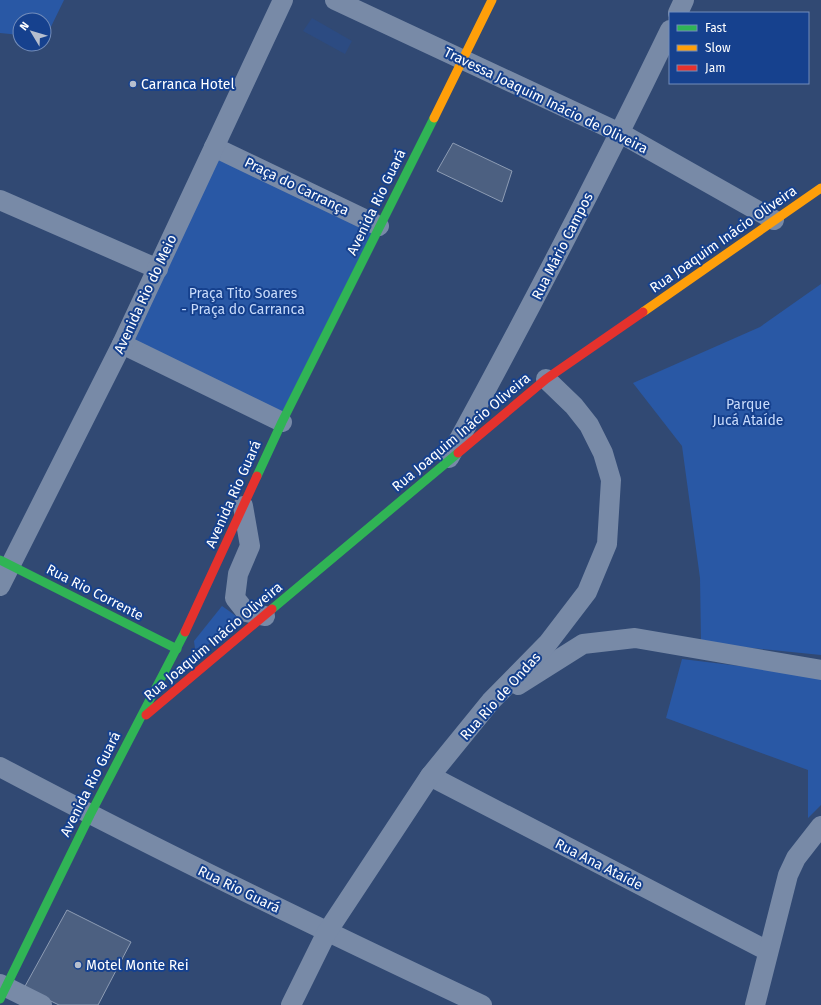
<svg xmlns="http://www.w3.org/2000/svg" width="821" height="1005" viewBox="0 0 821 1005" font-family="'Fira Sans',sans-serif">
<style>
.green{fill:#2958a5}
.water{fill:#2c4b82}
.building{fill:#4c6081;stroke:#8d9cb4}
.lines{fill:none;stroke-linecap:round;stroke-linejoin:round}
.street{stroke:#788aa7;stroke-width:20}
.fast{stroke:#30b455;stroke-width:9}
.slow{stroke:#ff9f0a;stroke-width:9}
.jam{stroke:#e5322d;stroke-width:9}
.poi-dot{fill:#b7bfce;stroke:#16418e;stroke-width:1.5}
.labels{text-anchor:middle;stroke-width:4;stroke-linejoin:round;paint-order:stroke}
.poi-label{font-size:14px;fill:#fff;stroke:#16418e;text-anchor:start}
.street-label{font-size:14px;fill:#fff;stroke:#16418e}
.park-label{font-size:14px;fill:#c8dbfb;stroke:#16418e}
</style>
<rect width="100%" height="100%" fill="#314973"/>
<g class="green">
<polygon points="0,0 64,0 46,37 44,37 44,20 20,20 20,35 0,33"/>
<polygon points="214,147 379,226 282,422 122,344"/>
<polygon points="821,284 821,655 701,643 700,578 682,446 633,383 760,327"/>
<polygon points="222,606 239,618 208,645 195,649 194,641"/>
<polygon points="682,659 821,676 821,805 808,818 808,770 666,718"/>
</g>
<polygon class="water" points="312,18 352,41 345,54 303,31"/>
<g class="building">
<polygon points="453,143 512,171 502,202 437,171"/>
<polygon points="67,910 131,942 98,1005 59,1005 24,988"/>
</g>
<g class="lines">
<g class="street">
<polyline points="335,0 620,133 774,220"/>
<polyline points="678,13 684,0"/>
<polyline points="214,147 379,226"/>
<polyline points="0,200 158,269"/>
<polyline points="122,344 282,422"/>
<path d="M449 458C526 317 600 175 670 30"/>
<polyline points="243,506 250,546 238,574 235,598 246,612 265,616"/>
<polyline points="0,586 122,344 283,0"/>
<polyline points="518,685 583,644 635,638 821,670"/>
<path d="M0 767C158 851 320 929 482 1005"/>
<polyline points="430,776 768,951"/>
<polyline points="0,984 42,1005"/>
<polyline points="291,1005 327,932 430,776 491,701 548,643 587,592 607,544 611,480 603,453 589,425 574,406 546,379"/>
<polyline points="755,1005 788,875 796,858 821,826"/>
</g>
<g class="fast">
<polyline points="257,476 282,422 434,118"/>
<polyline points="0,560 177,649"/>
<polyline points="272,609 458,453"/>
<polyline points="0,999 90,815 185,632"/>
</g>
<g class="slow">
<polyline points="434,118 492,0"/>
<polyline points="643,312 821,188"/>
</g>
<g class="jam">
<polyline points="458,453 546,379 643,312"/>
<polyline points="185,632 257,476"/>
<polyline points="146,715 272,609"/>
</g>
</g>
<g class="poi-dot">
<circle cx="133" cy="84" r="4"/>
<circle cx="78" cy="965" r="4"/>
</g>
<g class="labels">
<g class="poi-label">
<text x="141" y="89">Carranca Hotel</text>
<text x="86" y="970">Motel Monte Rei</text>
</g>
<g class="street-label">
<text transform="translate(546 100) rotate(26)" y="5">Travessa Joaquim Inácio de Oliveira</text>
<text transform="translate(297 186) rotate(26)" y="5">Praça do Carrança</text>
<text transform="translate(376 202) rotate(-64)" y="5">Avenida Rio Guará</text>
<text transform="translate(723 239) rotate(-35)" y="5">Rua Joaquim Inácio Oliveira</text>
<text transform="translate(562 246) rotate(-63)" y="5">Rua Mário Campos</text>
<text transform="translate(145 294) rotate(-65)" y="5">Avenida Rio do Meio</text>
<text transform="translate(461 432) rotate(-40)" y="5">Rua Joaquim Inácio Oliveira</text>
<text transform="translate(233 494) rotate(-66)" y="5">Avenida Rio Guará</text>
<text transform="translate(95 592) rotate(27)" y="5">Rua Rio Corrente</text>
<text transform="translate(213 641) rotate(-40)" y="5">Rua Joaquim Inácio Oliveira</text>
<text transform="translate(500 696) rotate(-48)" y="5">Rua Rio de Ondas</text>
<text transform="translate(90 784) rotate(-63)" y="5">Avenida Rio Guará</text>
<text transform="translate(599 864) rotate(27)" y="5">Rua Ana Ataíde</text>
<text transform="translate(239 889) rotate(26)" y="5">Rua Rio Guará</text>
</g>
<g class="park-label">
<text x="243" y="298">Praça Tito Soares<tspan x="243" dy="16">- Praça do Carranca</tspan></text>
<text x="748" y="409">Parque<tspan x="748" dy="16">Jucá Ataíde</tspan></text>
</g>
</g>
<rect x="669" y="12" width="140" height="72" fill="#16418e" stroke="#738dbb"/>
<rect x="677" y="25" width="20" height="6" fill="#30b455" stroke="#738dbb"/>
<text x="705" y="32" font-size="12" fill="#ffffff">Fast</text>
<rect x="677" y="45" width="20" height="6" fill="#ff9f0a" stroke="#738dbb"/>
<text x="705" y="52" font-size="12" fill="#ffffff">Slow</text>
<rect x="677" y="65" width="20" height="6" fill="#e5322d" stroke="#738dbb"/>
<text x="705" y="72" font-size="12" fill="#ffffff">Jam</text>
<g transform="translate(32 32) rotate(308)"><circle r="19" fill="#16418e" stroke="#738dbb"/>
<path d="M0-3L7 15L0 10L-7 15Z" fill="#b7bfce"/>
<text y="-6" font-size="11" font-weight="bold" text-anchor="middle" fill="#ffffff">N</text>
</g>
</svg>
